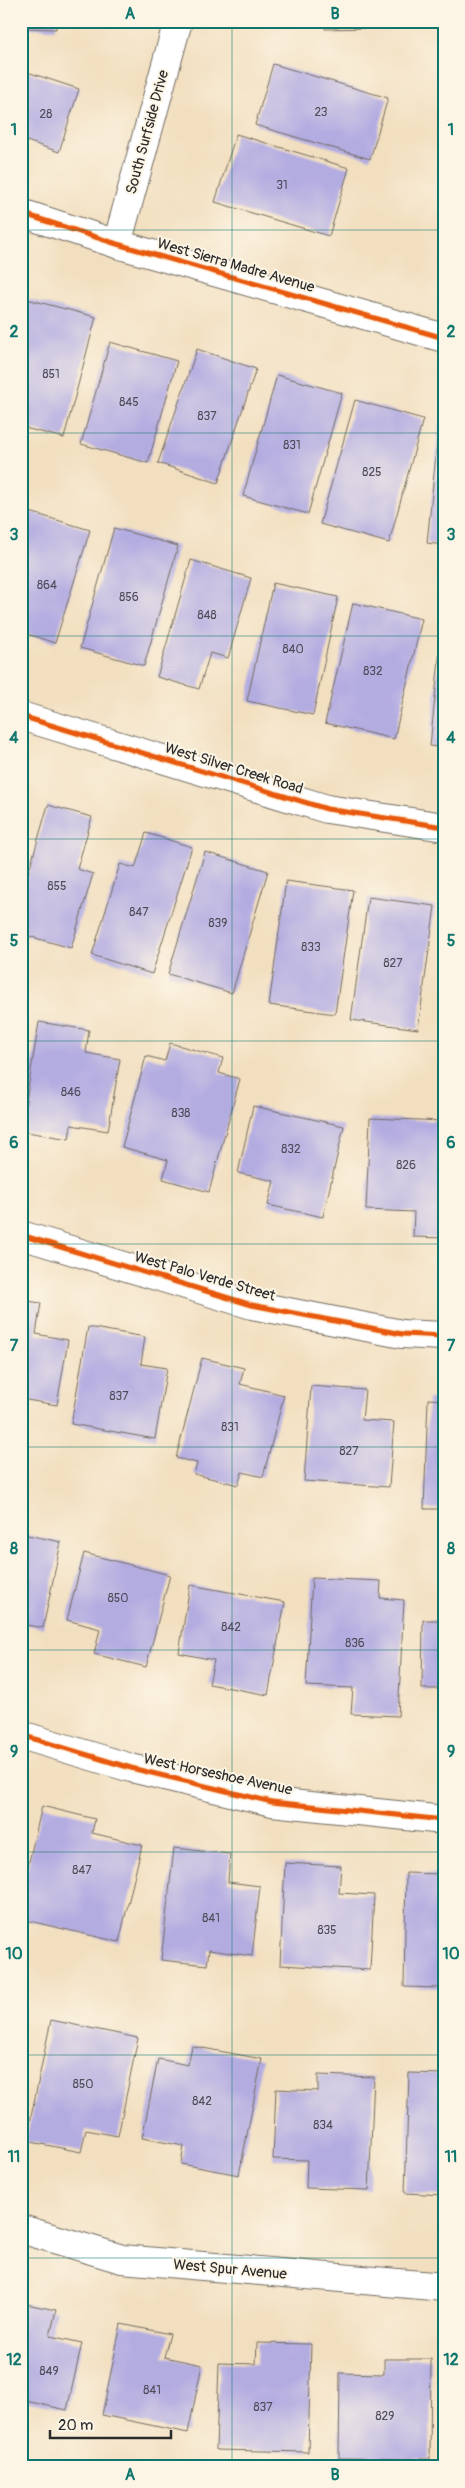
<svg xmlns="http://www.w3.org/2000/svg" width="465" height="2488" viewBox="0 0 465 2488" font-family="Pangolin,sans-serif">
<style>
.building{fill:#b3ace1}
.lines{fill:none;stroke-linecap:round;stroke-linejoin:round}
.street-casing{stroke:#716a5f;stroke-width:30}
.street{stroke:#fff;stroke-width:28}
.cycleway-casing{stroke:#fcf5e5;stroke-width:8}
.cycleway{stroke:#e8590c;stroke-width:5}
.grid{fill:none;stroke:#0f766e;stroke-width:1;stroke-opacity:0.55}
.labels{text-anchor:middle;stroke-width:4;stroke-linejoin:round;paint-order:stroke}
.number-label{font-size:12px;fill:#4d4b58}
.street-label{font-size:15px;fill:#2b2b2b;stroke:#fcf5e5}
.neatline{fill:none;stroke:#0f766e;stroke-width:2}
.grid-label{font-size:16px;text-anchor:middle;font-weight:bold;fill:#0f766e}
</style>
<rect width="100%" height="100%" fill="#fcf5e5"/>
<filter id="ink" filterUnits="userSpaceOnUse"><feTurbulence type="fractalNoise" baseFrequency=".02" numOctaves="2"/><feDisplacementMap in="SourceGraphic" scale="10" xChannelSelector="R" yChannelSelector="G"/><feConvolveMatrix kernelMatrix="1 2 1 2 8 2 1 2 1" color-interpolation-filters="sRGB"/></filter>
<filter id="wash" filterUnits="userSpaceOnUse"><feTurbulence type="fractalNoise" baseFrequency=".0096" numOctaves="4" result="noise"/><feDisplacementMap in="SourceGraphic" scale="20" xChannelSelector="R" yChannelSelector="G"/><feGaussianBlur stdDeviation="1.12" result="paint"/><feColorMatrix in="noise" values="0 0 0 0 0 0 0 0 0 0 0 0 0 0 0 0 0 1.4 0 .05"/><feComposite in="paint" operator="in"/></filter>
<g filter="url(#wash)">
<rect width="100%" height="100%" fill="#f2dfc0"/>
<g id="blocks">
<g class="building">
<polygon points="21,21 56,21 56,29 21,28"/>
<polygon points="325,21 410,21 410,27 325,29"/>
<polygon points="273,64 388,98 370,159 255,125"/>
<polygon points="21,70 79,89 59,152 21,139"/>
<polygon points="236,134 349,168 329,236 215,202"/>
<polygon points="27,299 96,317 64,438 21,427 21,322"/>
<polygon points="110,342 177,361 148,463 81,444"/>
<polygon points="197,349 256,369 218,483 158,463"/>
<polygon points="277,375 342,393 308,514 243,496"/>
<polygon points="355,400 423,419 389,543 320,524"/>
<polygon points="439,424 444,424 444,545 427,543"/>
<polygon points="30,512 90,530 55,643 21,632 21,538"/>
<polygon points="114,528 178,546 144,666 80,648"/>
<polygon points="191,560 251,578 228,658 210,653 199,689 157,677"/>
<polygon points="273,583 338,597 313,715 247,701"/>
<polygon points="353,603 422,619 394,739 325,723"/>
<polygon points="442,630 444,630 444,748 430,746"/>
<polygon points="48,805 92,817 77,869 93,874 71,948 21,934 21,898"/>
<polygon points="146,833 192,847 152,974 92,955 120,864 135,868"/>
<polygon points="205,852 268,871 232,993 168,974"/>
<polygon points="286,881 353,890 335,1014 269,1005"/>
<polygon points="368,897 435,906 418,1029 351,1020"/>
<polygon points="39,1022 89,1030 86,1053 120,1059 108,1131 71,1125 69,1139 21,1131"/>
<polygon points="170,1043 223,1058 219,1073 240,1079 209,1192 163,1179 168,1160 122,1147 146,1056 165,1061"/>
<polygon points="253,1106 344,1126 323,1217 268,1205 274,1181 238,1173"/>
<polygon points="370,1118 444,1121 444,1238 413,1237 414,1212 366,1210"/>
<polygon points="21,1300 41,1303 36,1334 68,1340 57,1405 21,1399"/>
<polygon points="88,1327 145,1337 141,1364 167,1368 155,1439 71,1424"/>
<polygon points="202,1358 244,1368 240,1384 284,1395 263,1477 242,1472 238,1485 194,1474 197,1463 176,1458"/>
<polygon points="311,1386 365,1390 362,1420 394,1422 389,1487 304,1481"/>
<polygon points="428,1399 444,1400 444,1509 424,1509"/>
<polygon points="21,1518 26,1519 23,1534 61,1542 43,1628 21,1624"/>
<polygon points="84,1553 170,1575 146,1667 94,1654 100,1629 67,1620"/>
<polygon points="312,1578 381,1581 380,1598 404,1600 398,1716 351,1714 353,1688 306,1686"/>
<polygon points="190,1585 285,1602 268,1695 209,1684 214,1660 179,1653"/>
<polygon points="423,1620 444,1620 444,1689 422,1689"/>
<polygon points="42,1806 95,1819 92,1833 142,1845 119,1942 21,1919 21,1896"/>
<polygon points="174,1848 230,1854 228,1882 260,1886 252,1956 209,1950 207,1965 161,1960"/>
<polygon points="285,1863 341,1866 339,1893 374,1895 370,1970 280,1965"/>
<polygon points="406,1873 444,1874 444,1988 404,1987"/>
<polygon points="51,2020 138,2038 118,2136 86,2130 81,2152 26,2141"/>
<polygon points="192,2046 262,2059 239,2175 181,2164 184,2146 142,2138 158,2059 188,2065"/>
<polygon points="409,2073 444,2074 444,2195 405,2193"/>
<polygon points="318,2075 374,2077 369,2190 306,2188 307,2160 273,2159 276,2089 318,2091"/>
<polygon points="21,2303 56,2310 50,2336 82,2343 67,2410 21,2400"/>
<polygon points="121,2324 170,2334 164,2357 202,2365 188,2433 102,2415"/>
<polygon points="257,2343 311,2344 308,2452 216,2450 219,2363 256,2364"/>
<polygon points="384,2359 431,2359 430,2459 339,2458 340,2373 384,2374"/>
</g>
</g>
</g>
<g filter="url(#ink)">
<use href="#blocks" fill-opacity="0" stroke="#716a5f" stroke-width="1"/>
<g class="lines">
<defs>
<g id="street">
<polyline points="21,213 117,244 444,338"/>
<polyline points="117,244 178,21"/>
<polyline points="21,716 327,809 444,827"/>
<polyline points="21,1235 252,1305 402,1334 444,1336"/>
<polyline points="21,1735 131,1768 272,1802 444,1820"/>
<polyline points="21,2229 122,2259 444,2287"/>
</g>
</defs>
<use href="#street" class="street-casing"/>
<use href="#street" class="street"/>
<defs>
<g id="cycleway">
<polyline points="21,213 117,244 444,338"/>
<polyline points="21,716 327,809 444,827"/>
<polyline points="21,1235 252,1305 402,1334 444,1336"/>
<polyline points="21,1735 131,1768 272,1802 444,1820"/>
</g>
</defs>
<use href="#cycleway" class="cycleway-casing"/>
<use href="#cycleway" class="cycleway"/>
</g>
</g>
<path class="grid" d="M232 21V2467M21 230H444M21 433H444M21 636H444M21 839H444M21 1041H444M21 1244H444M21 1447H444M21 1650H444M21 1852H444M21 2055H444M21 2258H444"/>
<g class="labels">
<g class="number-label">
<text x="321" y="116">23</text>
<text x="46" y="118">28</text>
<text x="282" y="189">31</text>
<text x="51" y="378">851</text>
<text x="129" y="406">845</text>
<text x="207" y="420">837</text>
<text x="292" y="449">831</text>
<text x="372" y="476">825</text>
<text x="47" y="589">864</text>
<text x="129" y="601">856</text>
<text x="207" y="619">848</text>
<text x="293" y="653">840</text>
<text x="373" y="675">832</text>
<text x="57" y="890">855</text>
<text x="139" y="916">847</text>
<text x="218" y="927">839</text>
<text x="311" y="951">833</text>
<text x="393" y="967">827</text>
<text x="71" y="1096">846</text>
<text x="181" y="1117">838</text>
<text x="291" y="1153">832</text>
<text x="406" y="1169">826</text>
<text x="119" y="1400">837</text>
<text x="230" y="1431">831</text>
<text x="349" y="1455">827</text>
<text x="118" y="1602">850</text>
<text x="231" y="1631">842</text>
<text x="355" y="1647">836</text>
<text x="82" y="1874">847</text>
<text x="211" y="1922">841</text>
<text x="327" y="1934">835</text>
<text x="83" y="2088">850</text>
<text x="202" y="2105">842</text>
<text x="323" y="2129">834</text>
<text x="49" y="2375">849</text>
<text x="152" y="2394">841</text>
<text x="263" y="2411">837</text>
<text x="385" y="2420">829</text>
</g>
<g class="street-label">
<text transform="translate(147 132) rotate(-75)" y="5">South Surfside Drive</text>
<text transform="translate(236 265) rotate(16)" y="5">West Sierra Madre Avenue</text>
<text transform="translate(234 768) rotate(17)" y="5">West Silver Creek Road</text>
<text transform="translate(205 1276) rotate(16)" y="5">West Palo Verde Street</text>
<text transform="translate(218 1774) rotate(12)" y="5">West Horseshoe Avenue</text>
<text transform="translate(230 2269) rotate(5)" y="5">West Spur Avenue</text>
</g>
</g>
<rect width="465" height="2488" fill="none" stroke="#fcf5e5" stroke-width="55"/>
<path d="M50 2430v8h121v-8" fill="none" stroke="#2b2b2b" stroke-width="2.5"/>
<text x="58" y="2430" font-size="15" fill="#2b2b2b" stroke="#fcf5e5" stroke-width="4" paint-order="stroke">20 m</text>
<rect x="28" y="28" width="410" height="2432" class="neatline"/>
<g class="grid-label">
<text x="130" y="19">A</text>
<text x="335" y="19">B</text>
<text x="14" y="135">1</text>
<text x="451" y="135">1</text>
<text x="14" y="337">2</text>
<text x="451" y="337">2</text>
<text x="14" y="540">3</text>
<text x="451" y="540">3</text>
<text x="14" y="743">4</text>
<text x="451" y="743">4</text>
<text x="14" y="946">5</text>
<text x="451" y="946">5</text>
<text x="14" y="1148">6</text>
<text x="451" y="1148">6</text>
<text x="14" y="1351">7</text>
<text x="451" y="1351">7</text>
<text x="14" y="1554">8</text>
<text x="451" y="1554">8</text>
<text x="14" y="1757">9</text>
<text x="451" y="1757">9</text>
<text x="14" y="1959">10</text>
<text x="451" y="1959">10</text>
<text x="14" y="2162">11</text>
<text x="451" y="2162">11</text>
<text x="14" y="2365">12</text>
<text x="451" y="2365">12</text>
<text x="130" y="2480">A</text>
<text x="335" y="2480">B</text>
</g>
</svg>
